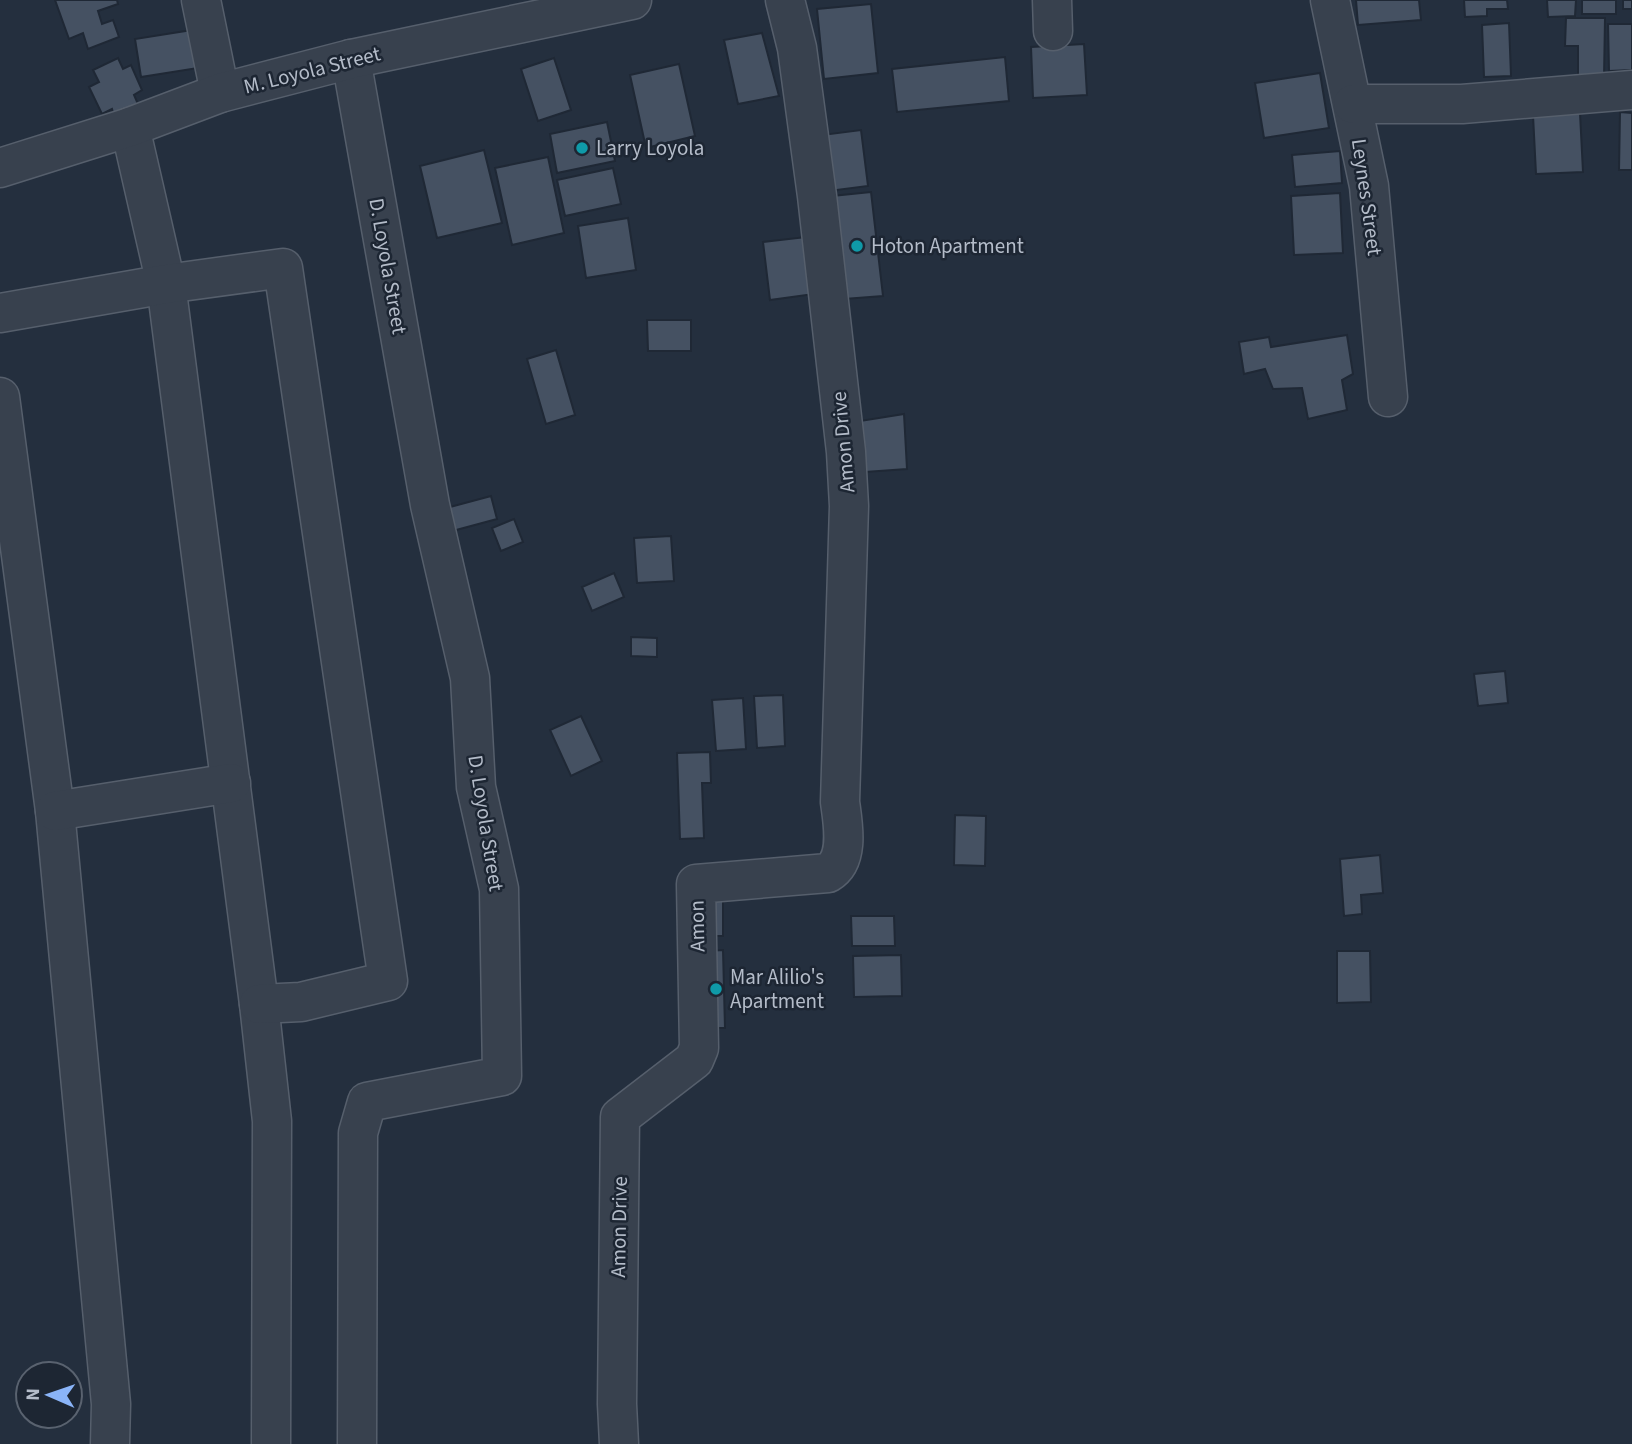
<svg xmlns="http://www.w3.org/2000/svg" width="1632" height="1444" viewBox="0 0 1632 1444" font-family="'Source Sans 3',sans-serif">
<style>
.building{fill:#455162;stroke:#1f2835;stroke-width:2}
.lines{fill:none;stroke-linecap:round;stroke-linejoin:round}
.minor-casing{stroke:#565f6c;stroke-width:41}
.tertiary-casing{stroke:#565f6c;stroke-width:41}
.minor{stroke:#38414e;stroke-width:38}
.tertiary{stroke:#38414e;stroke-width:38}
.culture-dot{fill:#0f9aa8;stroke:#1d2633;stroke-width:2.5}
.labels{text-anchor:middle;stroke-width:5;stroke-linejoin:round;paint-order:stroke}
.street-label{font-size:21px;fill:#b4bcc9;stroke:#1d2633}
.poi-label{font-size:21px;fill:#b4bcc9;stroke:#1d2633;text-anchor:start}
</style>
<rect width="100%" height="100%" fill="#242f3e"/>
<g class="building">
<polygon points="55,0 117,0 118,4 98,11 102,24 113,20 119,37 88,49 83,33 69,39"/>
<polygon points="1356,0 1419,0 1421,20 1358,25"/>
<polygon points="1464,0 1507,0 1508,9 1487,9 1487,16 1465,17"/>
<polygon points="1547,0 1576,0 1575,16 1548,17"/>
<rect x="1582" y="0" width="34" height="14"/>
<rect x="1623" y="0" width="9" height="9"/>
<polygon points="871,4 878,73 824,79 817,9"/>
<polygon points="1566,18 1605,18 1604,79 1578,79 1578,46 1565,46"/>
<polygon points="1509,23 1511,76 1484,77 1482,25"/>
<polygon points="1608,24 1632,24 1632,70 1609,71"/>
<polygon points="192,30 198,68 141,77 135,39"/>
<polygon points="762,33 779,96 738,104 724,40"/>
<polygon points="1084,44 1087,95 1033,98 1031,47"/>
<polygon points="1005,57 1009,101 897,112 892,69"/>
<polygon points="118,58 123,69 131,65 142,90 134,95 138,104 114,116 112,109 102,114 89,87 99,82 93,70"/>
<polygon points="554,58 571,110 538,121 521,69"/>
<polygon points="679,64 695,136 646,148 630,75"/>
<polygon points="1320,73 1329,128 1264,138 1255,83"/>
<polygon points="1620,112 1632,113 1632,170 1619,170"/>
<polygon points="1580,113 1583,172 1536,174 1533,115"/>
<polygon points="607,122 615,161 557,173 550,134"/>
<polygon points="861,130 868,186 821,192 814,136"/>
<polygon points="484,150 502,223 437,238 420,166"/>
<polygon points="1340,151 1342,183 1295,187 1292,155"/>
<polygon points="548,157 564,233 512,245 495,168"/>
<polygon points="613,168 621,204 565,216 557,180"/>
<polygon points="871,192 883,296 844,299 832,196"/>
<polygon points="1340,193 1343,253 1294,255 1291,196"/>
<polygon points="628,218 636,270 586,278 578,226"/>
<polygon points="806,237 814,294 770,300 763,242"/>
<polygon points="647,320 691,320 691,351 648,351"/>
<polygon points="1347,335 1353,374 1342,380 1347,410 1308,419 1302,388 1273,389 1265,369 1244,374 1239,342 1269,337 1271,347"/>
<polygon points="556,350 575,415 546,424 527,359"/>
<polygon points="904,414 907,469 865,472 860,421"/>
<polygon points="491,496 497,519 445,533 439,510"/>
<polygon points="514,519 523,542 501,551 492,528"/>
<polygon points="671,536 674,581 637,583 634,538"/>
<polygon points="614,573 624,597 592,611 582,587"/>
<polygon points="631,637 657,638 657,657 631,656"/>
<polygon points="1505,671 1508,703 1478,706 1474,674"/>
<polygon points="783,695 785,746 757,748 754,696"/>
<polygon points="743,698 746,749 716,751 712,700"/>
<polygon points="581,716 602,761 571,776 550,730"/>
<polygon points="710,752 711,783 702,783 704,838 680,839 677,753"/>
<polygon points="955,815 986,816 985,866 954,865"/>
<polygon points="1380,855 1383,893 1361,895 1362,914 1344,916 1340,859"/>
<polygon points="705,900 723,901 723,936 706,936"/>
<polygon points="851,916 894,916 895,946 852,946"/>
<polygon points="723,950 725,1028 710,1028 708,951"/>
<polygon points="1337,951 1370,951 1371,1002 1337,1003"/>
<polygon points="901,955 902,996 854,997 853,956"/>
</g>
<g class="lines">
<defs>
<g id="minor">
<polyline points="201,0 220,93"/>
<polyline points="1052,0 1053,31"/>
<polyline points="1330,0 1369,186 1388,397"/>
<polyline points="351,59 430,505 470,678 476,787 499,889 502,1076 367,1102 358,1133 357,1444"/>
<polyline points="1353,104 1462,104 1632,90"/>
<polyline points="130,127 166,284 259,1004 272,1121 271,1444"/>
<polyline points="0,313 166,284 283,268 388,981 301,1002 259,1004"/>
<polyline points="0,397 55,811 111,1404 110,1444"/>
<polyline points="55,811 231,783"/>
<path d="M619 1444 617 1404 620 1117 694 1060 699 1048 696 884 828 873C850 860 843 824 840 802L849 506 846 452 817 196 797 48 785 0"/>
</g>
<polyline id="tertiary" points="0,168 130,127 220,93 351,59 632,0"/>
</defs>
<use href="#minor" class="minor-casing"/>
<use href="#tertiary" class="tertiary-casing"/>
<use href="#minor" class="minor"/>
<use href="#tertiary" class="tertiary"/>
</g>
<g class="culture-dot">
<circle cx="582" cy="148" r="7"/>
<circle cx="857" cy="246" r="7"/>
<circle cx="716" cy="989" r="7"/>
</g>
<g class="labels">
<g class="street-label">
<text transform="translate(312 70) rotate(-14)" y="7">M. Loyola Street</text>
<text transform="translate(1367 197) rotate(82)" y="7">Leynes Street</text>
<text transform="translate(388 266) rotate(80)" y="7">D. Loyola Street</text>
<text transform="translate(843 442) rotate(-95)" y="7">Amon Drive</text>
<text transform="translate(486 823) rotate(81)" y="7">D. Loyola Street</text>
<text transform="translate(697 926) rotate(-91)" y="7">Amon</text>
<text transform="translate(619 1227) rotate(-89)" y="7">Amon Drive</text>
</g>
<g class="poi-label">
<text x="596" y="155">Larry Loyola</text>
<text x="871" y="253">Hoton Apartment</text>
<text x="730" y="984">Mar Alilio's<tspan x="730" dy="24">Apartment</tspan></text>
</g>
</g>
<g transform="translate(49 1395) rotate(272)"><circle r="33" fill="#1d2633" stroke="#59626f" stroke-width="2"/>
<path d="M0-5L12 26L0 18L-12 26Z" fill="#8ab4f8"/>
<text y="-10" font-size="19" font-weight="bold" text-anchor="middle" fill="#b4bcc9">N</text>
</g>
</svg>
